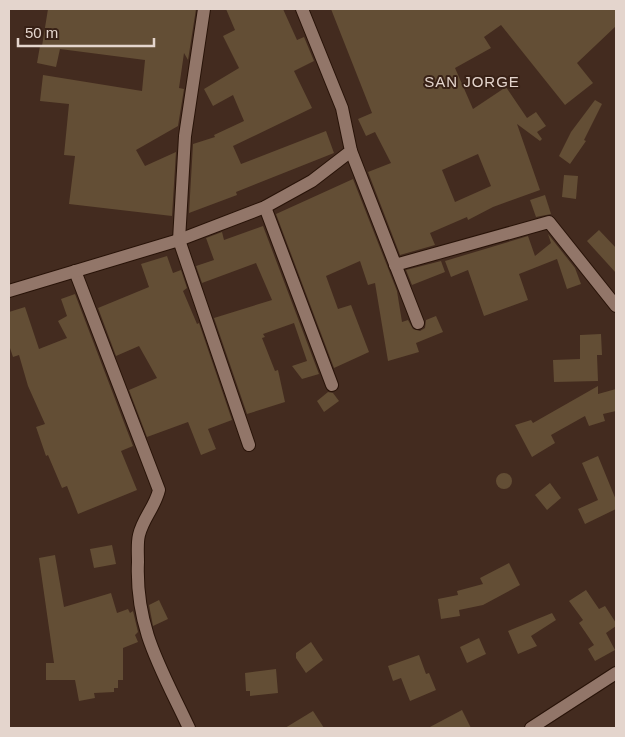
<svg xmlns="http://www.w3.org/2000/svg" width="625" height="737" viewBox="0 0 625 737" font-family="Helvetica,sans-serif">
<style>
.building{fill:#634e35;fill-rule:evenodd}
.lines{fill:none;stroke-linecap:round;stroke-linejoin:round}
.street-casing{stroke:#281308;stroke-width:14}
.street{stroke:#927669;stroke-width:12}
.labels{text-anchor:middle;stroke-width:4;stroke-linejoin:round;paint-order:stroke}
.neighbourhood-label{font-size:15px;letter-spacing:1px;fill:#e4d5cd;stroke:#382116}
</style>
<rect width="100%" height="100%" fill="#432b1f"/>
<g class="building">
<polygon points="48,9 196,9 188,60 184,53 179,88 184,89 178,126 136,150 145,166 176,152 172,216 69,204 75,156 64,155 69,104 40,101 43,75 142,91 145,60 60,49 56,67 37,63 40,46 42,46"/>
<polygon points="226,9 283,9 297,40 304,37 314,61 294,71 312,108 233,146 241,164 326,131 334,153 236,192 237,195 189,213 193,144 215,137 214,135 244,121 233,95 213,106 204,89 239,68 223,36 235,30"/>
<path d="M331 9H616V26L577 63 593 83 565 105 501 25 484 37 491 48 455 68 473 109 506 87 527 118 536 112 546 126 537 132 542 139 540 141 517 124 540 190 493 207 468 220 467 217 430 233 435 245 400 255 368 172 391 163 375 132 366 136 358 119 372 113ZM478 154 491 186 455 202 442 170Z"/>
<polygon points="595,100 602,104 584,140 586,141 570,164 559,156 571,132"/>
<polygon points="564,175 578,176 576,199 562,197"/>
<polygon points="353,179 397,291 402,322 408,320 413,329 420,331 425,328 426,320 436,316 443,332 416,343 419,352 388,361 375,283 368,285 360,261 326,276 338,309 351,305 369,352 334,368 276,214"/>
<polygon points="545,195 551,214 536,217 530,200"/>
<polygon points="263,226 319,374 302,379 292,366 307,361 294,323 263,334 265,337 262,338 275,371 278,370 285,402 247,414 214,318 272,300 256,263 202,283 196,266 214,260 206,238 222,232 224,240"/>
<polygon points="599,230 616,248 616,273 587,241"/>
<polygon points="548,234 575,268 581,284 567,289 557,259 519,274 528,300 484,316 468,270 451,277 445,261 528,236 535,256 551,243"/>
<polygon points="167,256 173,273 181,270 187,288 183,291 197,324 199,323 232,420 208,429 216,449 201,455 188,422 147,437 129,390 157,378 139,346 116,356 98,308 149,287 141,264"/>
<polygon points="441,261 445,272 412,285 406,270"/>
<polygon points="75,294 133,446 121,451 137,490 78,514 67,486 62,488 48,455 46,456 36,427 45,424 28,386 19,355 13,357 9,345 9,312 25,307 39,349 67,338 58,321 67,316 61,299"/>
<polygon points="601,334 602,355 597,355 598,381 554,382 553,360 580,359 580,335"/>
<polygon points="598,386 598,394 616,389 616,411 603,414 605,421 589,426 585,416 551,435 555,443 532,457 515,425 531,420 533,423"/>
<polygon points="328,392 333,393 339,401 324,412 317,401"/>
<polygon points="598,456 616,500 616,509 585,524 578,509 598,500 582,463"/>
<circle cx="504" cy="481" r="8"/>
<polygon points="550,483 561,498 547,510 535,495"/>
<polygon points="112,545 116,564 94,568 90,549"/>
<polygon points="55,555 64,607 111,593 117,613 128,609 130,613 133,611 138,632 135,635 138,642 123,648 123,680 118,680 118,688 114,688 114,692 94,693 95,698 79,701 75,680 46,680 46,663 54,663 39,558"/>
<polygon points="509,563 520,585 483,605 459,610 460,616 441,619 438,599 458,595 457,591 483,584 480,578"/>
<polygon points="586,590 599,609 605,606 616,623 616,626 606,633 615,650 595,661 588,649 594,645 579,623 583,620 569,601"/>
<polygon points="159,600 168,619 153,626 149,605"/>
<polygon points="552,613 556,620 531,636 537,646 518,654 508,631"/>
<polygon points="479,638 486,654 467,663 460,647"/>
<polygon points="311,642 323,660 306,673 296,658 296,653"/>
<polygon points="419,655 426,674 429,673 436,690 410,701 401,678 393,681 388,666"/>
<polygon points="276,669 278,693 250,696 250,691 246,691 245,673"/>
<polygon points="462,710 471,728 428,728"/>
<polygon points="313,711 324,728 285,728"/>
</g>
<g class="lines">
<defs>
<g id="street">
<polyline points="204,9 185,136 179,240 249,445"/>
<polyline points="351,151 418,323"/>
<polyline points="265,207 332,385"/>
<polyline points="395,265 549,222 616,306"/>
<path d="M75 271 159 490C155 507 143 518 139 535 137 543 138 553 138 562 135 629 162 670 189 728"/>
<polyline points="9,291 179,240 265,207 312,181 351,151 342,108 302,9"/>
<polyline points="531,728 616,673"/>
</g>
</defs>
<use href="#street" class="street-casing"/>
<use href="#street" class="street"/>
</g>
<g class="labels">
<g class="neighbourhood-label">
<text x="472" y="87">SAN JORGE</text>
</g>
</g>
<rect width="625" height="737" fill="none" stroke="#e4d5cd" stroke-width="20"/>
<path d="M18 38v8h136v-8" fill="none" stroke="#e4d5cd" stroke-width="2.5"/>
<text x="25" y="38" font-size="15" fill="#e4d5cd" stroke="#382116" stroke-width="4" paint-order="stroke">50 m</text>
</svg>
